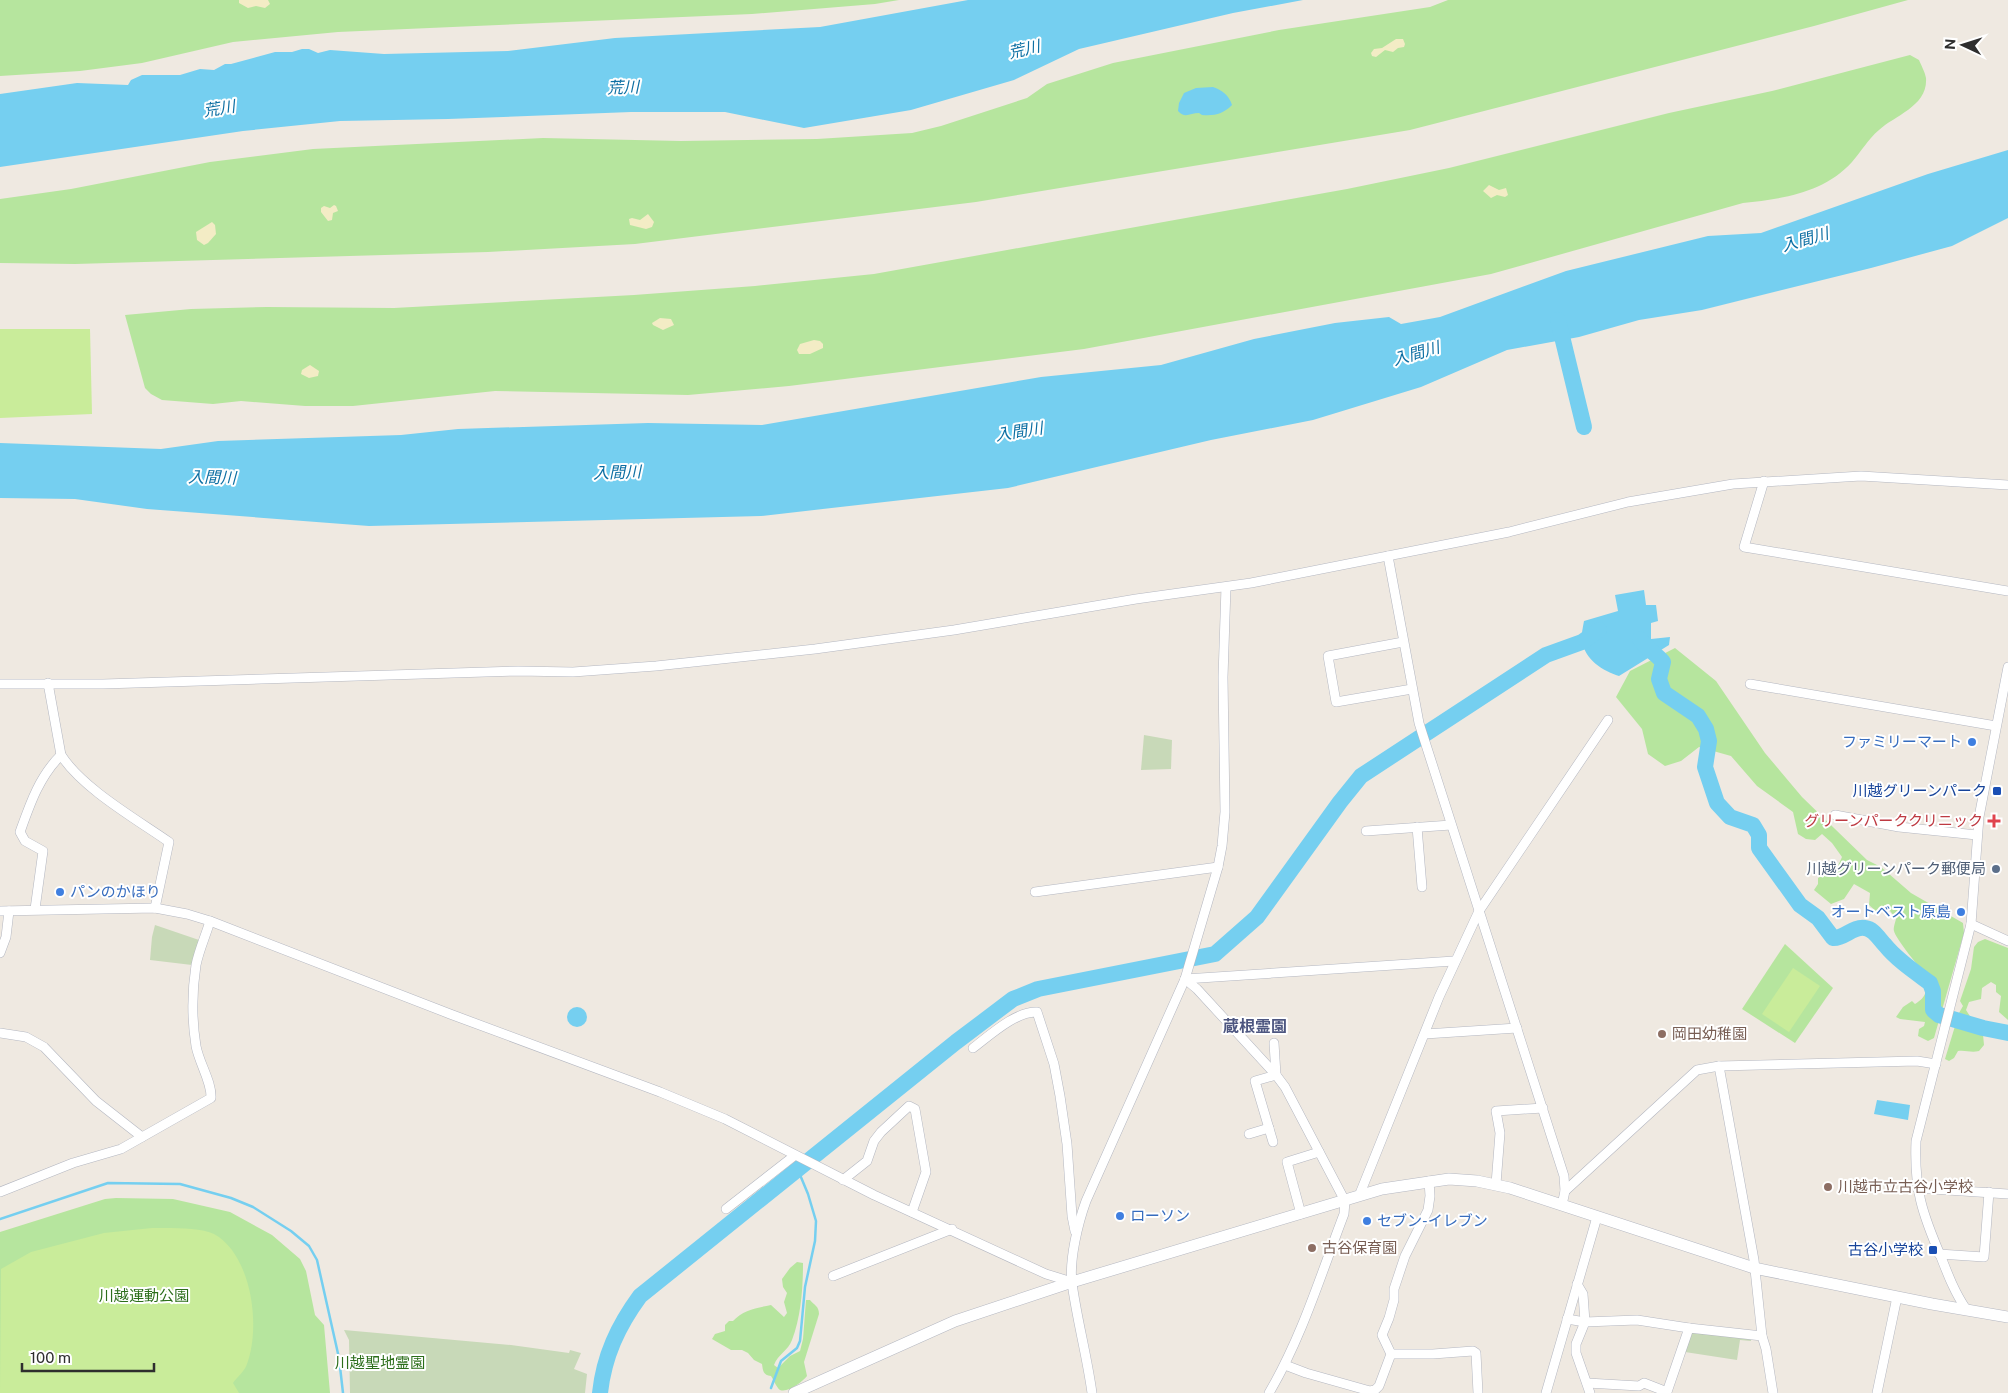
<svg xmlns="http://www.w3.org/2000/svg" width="2008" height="1393" viewBox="0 0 2008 1393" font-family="'Public Sans','Noto Sans JP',sans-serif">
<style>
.green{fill:#b6e59e}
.sand{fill:#f3ecc5}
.cemetery{fill:#c8d9b8}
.pitch{fill:#c9ec9a}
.water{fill:#75cff0}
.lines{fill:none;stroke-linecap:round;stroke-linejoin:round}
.stream{stroke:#75cff0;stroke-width:2.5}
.river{stroke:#75cff0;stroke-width:16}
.minor-casing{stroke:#b4b7c1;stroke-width:10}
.tertiary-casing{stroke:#b4b7c1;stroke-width:12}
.minor{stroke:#fff;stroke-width:9}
.tertiary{stroke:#fff;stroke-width:11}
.shop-dot{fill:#3f7fe0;stroke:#fff;stroke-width:2}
.transit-dot{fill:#1a4fb4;stroke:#fff;stroke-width:2}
.health-dot{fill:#e0444e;stroke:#fff;stroke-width:2}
.service-dot{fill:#5c6f8a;stroke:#fff;stroke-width:2}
.education-dot{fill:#8d6e63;stroke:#fff;stroke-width:2}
.labels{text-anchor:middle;stroke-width:4;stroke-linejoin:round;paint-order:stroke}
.shop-label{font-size:15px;fill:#366cbe;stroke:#fff;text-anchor:start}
.transit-label{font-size:15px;fill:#164399;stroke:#fff;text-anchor:end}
.health-label{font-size:15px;fill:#be3a42;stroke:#fff;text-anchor:end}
.service-label{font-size:15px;fill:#4e5e75;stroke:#fff;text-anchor:end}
.education-label{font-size:15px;fill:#785e54;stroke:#fff;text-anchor:start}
.park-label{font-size:15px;fill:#2c6e1b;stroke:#fff}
.water-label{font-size:16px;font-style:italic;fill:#0d6fa3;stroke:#fff}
.neighbourhood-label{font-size:16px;font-weight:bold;fill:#4d5680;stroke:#fff}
</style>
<rect width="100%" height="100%" fill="#efe9e1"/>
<g class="green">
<polygon points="0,0 899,0 875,4 752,14 338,32 233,42 142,63 80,71 0,76"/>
<polygon points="1448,0 1908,0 1814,26 1410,130 976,202 635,244 488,252 75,264 0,263 0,199 71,189 210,162 313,149 543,138 681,141 817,139 912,133 941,126 1027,98 1047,84 1113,63 1279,30 1430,7"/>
<path d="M1910 55 1919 60C1921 65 1925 72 1926 78 1928 106 1895 115 1879 130 1868 139 1861 152 1852 162 1824 193 1782 199 1743 203L1491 274 1084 349 789 386 688 395 495 391 353 406H305L241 401 213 404 162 400 151 394 145 388 125 315 191 309 267 307 394 308 634 295 755 286 874 274 1347 189 1449 168 1669 113 1772 91Z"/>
<path d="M1675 648 1716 681 1765 753 1802 797 1867 860 1881 867 1911 893 1963 923 1964 933 1934 1038 1928 1041 1918 1036 1919 1029 1924 1026 1925 1022 1900 1019 1896 1017 1903 1007 1912 1001 1915 1004C1927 997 1927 990 1928 977 1922 971 1895 938 1894 931 1893 928 1895 923 1896 919L1888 908 1877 912 1869 905 1870 893 1854 884 1844 899 1831 904 1814 890 1818 884V878L1837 868 1842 857 1832 843 1822 834 1815 840 1806 839 1798 834 1793 812 1757 786 1731 756 1699 747 1681 761 1665 766 1648 754 1642 729 1616 697 1630 671Z"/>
<path d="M1985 939 2008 948V1020L1999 1012 2001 996 1996 992V985L1991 982 1982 988 1981 999 1969 1002 1966 1010 1973 1021 1982 1024 1984 1045 1979 1051C1971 1053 1966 1050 1958 1051L1954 1058 1949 1061 1945 1059 1959 1013 1963 1006 1960 1001 1971 969 1974 947 1978 942Z"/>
<polygon points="1785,944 1833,988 1795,1043 1742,1009"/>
<polygon points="116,1198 173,1199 230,1212 272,1235 300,1259 306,1271 315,1315 324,1325 330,1393 0,1393 0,1232 105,1199"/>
<path d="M797 1262 803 1263C803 1288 801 1317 792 1340 788 1351 778 1354 774 1365L778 1368 790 1356 800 1351 803 1339 806 1300H810C814 1305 819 1306 819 1314L804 1362 807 1376C802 1382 788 1393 780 1390 776 1387 774 1380 771 1376 763 1375 763 1371 762 1364L754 1360 748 1353 742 1350H731L712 1339 715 1334 725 1331V1325L729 1321H733C743 1310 756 1308 771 1305L784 1317 787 1313 784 1302 787 1293 783 1287 782 1279 790 1268Z"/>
</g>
<g class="sand">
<polygon points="239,0 268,0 270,4 265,8 256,6 248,8 239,3"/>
<polygon points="1396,39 1403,39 1405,44 1404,47 1398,48 1393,52 1385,50 1376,57 1372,56 1371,53 1374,49 1382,48"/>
<polygon points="1489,185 1499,190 1506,188 1508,195 1505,197 1497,195 1491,198 1483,191"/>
<polygon points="334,205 336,206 338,211 333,213 332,220 328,221 321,212 321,208 324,206 330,208"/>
<polygon points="648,214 654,222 652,227 646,229 630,225 629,219 632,218 640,220"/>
<polygon points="212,222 215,225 216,234 208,243 204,245 197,240 196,232"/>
<polygon points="660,318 671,319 674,325 663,330 653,325 652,323"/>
<polygon points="814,340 820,341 823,344 823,348 810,354 799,354 797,350 800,344"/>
<polygon points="310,365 319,371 318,376 309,378 301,374 302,370"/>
</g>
<g class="cemetery">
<polygon points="1144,735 1172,740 1171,769 1141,770"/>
<polygon points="155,925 199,940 192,965 150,960 152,937"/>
<polygon points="344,1330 511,1345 569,1353 570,1350 581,1353 574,1369 587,1374 585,1393 350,1393 349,1340"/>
<polygon points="1694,1331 1751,1338 1751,1341 1740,1340 1737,1360 1685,1352 1692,1333"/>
</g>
<g class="pitch">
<polygon points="0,329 90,329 92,414 0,418"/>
<polygon points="1793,968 1820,986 1789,1032 1762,1014"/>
<path d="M152 1228C168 1228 200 1227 214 1234 252 1255 261 1327 247 1364 245 1371 237 1377 233 1383L239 1393H0L1 1269 31 1252 104 1233Z"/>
</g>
<g class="water">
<polygon points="968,0 1303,0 1233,13 1079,49 1014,80 911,110 804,128 725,112 631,112 448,119 340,121 243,131 0,167 0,94 77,83 128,85 131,80 142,75 180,75 200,69 214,70 225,64 231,64 275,52 292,52 302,49 309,49 318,53 330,50 384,54 508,51 615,38 820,27"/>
<path d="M1213 87C1222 90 1229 95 1232 105 1223 114 1215 116 1202 115L1199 113C1190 113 1185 119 1178 111L1179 103 1184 93 1196 88Z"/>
<polygon points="2008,150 2008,218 1952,246 1871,268 1702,310 1639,320 1579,337 1507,350 1421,387 1313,420 1211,440 1008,488 761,516 369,526 147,509 75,499 0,498 0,443 161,449 218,441 401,435 458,429 648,423 762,425 1041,377 1161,365 1254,339 1335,323 1389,317 1401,324 1440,317 1566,271 1708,236 1761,233 1928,174"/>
<path d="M1644 590 1646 605H1656L1658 621 1651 623V639L1670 637 1669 645 1619 676C1603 671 1585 660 1582 641 1581 635 1583 627 1584 621L1618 611 1615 595Z"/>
<circle cx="577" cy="1017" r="10"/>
<polygon points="1877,1100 1910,1105 1908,1120 1874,1114"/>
</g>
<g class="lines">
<g class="stream">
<polyline points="0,1219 108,1183 180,1184 231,1198 253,1207 291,1231 309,1246 317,1260 339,1358 343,1393"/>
<polyline points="771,1388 781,1361 797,1348 800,1341 805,1287 815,1241 816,1221 808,1194 798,1170"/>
</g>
<g class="river">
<polyline points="1558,320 1584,427"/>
<path d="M1640 639C1645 647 1656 654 1663 662L1659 679 1664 693 1698 716 1706 729 1709 741 1705 767 1717 803 1730 817 1753 825 1759 835V848L1800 905 1818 918 1833 938C1844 939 1853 926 1865 928 1874 929 1879 939 1885 945 1897 960 1915 972 1930 983L1933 991V1010L1939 1015 1983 1028 2008 1033"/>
<path d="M600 1393C604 1356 618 1326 640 1296L956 1042 1013 999 1038 989 1215 954 1257 917 1340 802 1361 776 1546 655 1582 642 1599 630"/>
</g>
<defs>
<g id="minor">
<polyline points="1764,481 1744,547 2008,591"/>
<polyline points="1388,556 1419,723 1564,1176 1565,1191 1562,1205"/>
<polyline points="1403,642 1328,656 1336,702 1412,689"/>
<path d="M48 683 61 755C82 788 136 819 169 842L155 908"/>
<polyline points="0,684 103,684 518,671 573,672 656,666 815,649 954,630 1136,599 1251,583 1509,532 1628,502 1733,484 1861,476 2008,485"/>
<polyline points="1750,684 1996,726"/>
<polyline points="1835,815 1899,827 1977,835"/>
<polyline points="1417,827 1422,887"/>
<polyline points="1366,831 1451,825"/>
<polyline points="1035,892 1218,867"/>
<path d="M35 909 43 851 25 841 20 832C30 804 39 777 61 755"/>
<polyline points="0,911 155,908 187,914 210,921 450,1014 660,1092 725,1119 874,1195 1046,1274 1072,1282"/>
<polyline points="1971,924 2008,941"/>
<polyline points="0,953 6,937 9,911"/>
<path d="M1185 979 1197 989 1276 1075 1285 1087 1345 1201 1344 1214C1321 1274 1302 1337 1269 1393"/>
<polyline points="1185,979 1454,961"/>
<polyline points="0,1033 26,1037 44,1047 96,1101 142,1137"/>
<polyline points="1425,1034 1517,1028"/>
<path d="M973 1048C989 1036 1016 1011 1037 1012L1054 1064 1060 1096 1067 1144 1072 1216 1075 1231"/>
<polyline points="1719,1066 1754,1260 1762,1336 1766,1349 1773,1393"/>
<polyline points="1249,1134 1269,1128"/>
<polyline points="1273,1142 1255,1081 1276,1075 1274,1043"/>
<polyline points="843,1180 867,1161 874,1141 881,1132 909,1106 915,1109 926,1172 912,1212"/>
<polyline points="1496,1184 1500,1133 1496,1111 1543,1108"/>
<polyline points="1917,1188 2008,1194"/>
<polyline points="1565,1191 1697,1070 1719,1066 1917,1061 1936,1064"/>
<path d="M0 1192 73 1163 121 1149 211 1098C212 1082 199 1063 196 1046 192 1021 192 991 196 965 199 950 206 935 210 921"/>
<polyline points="1359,1196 1439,997 1479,911 1608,720"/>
<polyline points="726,1209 794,1156"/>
<polyline points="1301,1214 1287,1162 1319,1152"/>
<polyline points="1939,1254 1984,1257 1989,1192"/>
<polyline points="833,1276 952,1229"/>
<polyline points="1577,1284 1583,1294 1585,1322 1576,1344 1576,1353 1590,1393"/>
<path d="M1966 1309C1955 1293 1948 1275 1941 1257 1922 1213 1914 1189 1916 1141L1971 924 1979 817 2008 667"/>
<polyline points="1567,1319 1585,1322 1637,1320 1689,1328"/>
<polyline points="1391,1354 1433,1354 1473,1351 1476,1353 1478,1393"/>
<polyline points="1285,1365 1306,1373 1370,1391 1375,1390 1379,1386 1391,1354 1382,1335 1389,1318 1394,1300 1394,1289 1405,1256 1428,1210 1430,1196 1429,1181"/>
<polyline points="1587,1383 1639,1386 1644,1383 1667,1392 1689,1328 1762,1336"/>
<path d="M1092 1393C1087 1356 1077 1320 1072 1283 1069 1260 1078 1223 1086 1201L1185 979 1218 867 1222 846 1225 812 1223 677 1226 587"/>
<polyline points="1546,1393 1597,1217"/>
<polyline points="1877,1393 1897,1297"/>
</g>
<polyline id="tertiary" points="794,1393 955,1321 1072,1282 1382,1189 1449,1179 1477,1181 1510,1188 1754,1268 1932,1304 2008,1317"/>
</defs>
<use href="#minor" class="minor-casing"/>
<use href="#tertiary" class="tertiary-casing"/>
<use href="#minor" class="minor"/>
<use href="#tertiary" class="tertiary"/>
</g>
<g class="shop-dot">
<circle cx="1972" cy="742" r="5"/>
<circle cx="60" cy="892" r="5"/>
<circle cx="1961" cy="912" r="5"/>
<circle cx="1120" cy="1216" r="5"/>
<circle cx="1367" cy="1221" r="5"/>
</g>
<g class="transit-dot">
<rect x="1992" y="786" width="10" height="10" rx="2.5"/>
<rect x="1928" y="1245" width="10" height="10" rx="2.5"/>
</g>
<path class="health-dot" d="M1991.5 813.5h5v5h5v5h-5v5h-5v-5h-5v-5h5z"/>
<circle class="service-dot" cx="1996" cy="869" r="5"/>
<g class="education-dot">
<circle cx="1662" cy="1034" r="5"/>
<circle cx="1828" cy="1187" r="5"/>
<circle cx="1312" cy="1248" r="5"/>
</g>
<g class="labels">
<g class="shop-label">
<text x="1962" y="747" text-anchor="end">ファミリーマート</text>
<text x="70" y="897">パンのかほり</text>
<text x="1951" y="917" text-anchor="end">オートベスト原島</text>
<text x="1130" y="1221">ローソン</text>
<text x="1377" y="1226">セブン-イレブン</text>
</g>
<g class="transit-label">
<text x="1987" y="796">川越グリーンパーク</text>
<text x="1923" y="1255">古谷小学校</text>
</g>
<g class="health-label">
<text x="1983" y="826">グリーンパーククリニック</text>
</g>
<g class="service-label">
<text x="1986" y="874">川越グリーンパーク郵便局</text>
</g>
<g class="education-label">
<text x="1672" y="1039">岡田幼稚園</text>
<text x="1838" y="1192">川越市立古谷小学校</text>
<text x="1322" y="1253">古谷保育園</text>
</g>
<g class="park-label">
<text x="144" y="1301">川越運動公園</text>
<text x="380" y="1368">川越聖地霊園</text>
</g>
<g class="water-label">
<text transform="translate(1024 49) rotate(-13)" y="6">荒川</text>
<text transform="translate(623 87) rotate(-2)" y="6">荒川</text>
<text transform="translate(219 108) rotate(-9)" y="6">荒川</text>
<text transform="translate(1805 239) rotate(-16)" y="6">入間川</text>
<text transform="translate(1416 353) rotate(-16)" y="6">入間川</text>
<text transform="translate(1019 431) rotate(-9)" y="6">入間川</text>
<text transform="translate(617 472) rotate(-2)" y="6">入間川</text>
<text transform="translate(212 477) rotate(1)" y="6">入間川</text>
</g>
<g class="neighbourhood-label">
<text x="1255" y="1032">蔵根霊園</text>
</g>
</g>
<g transform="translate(1963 45) rotate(274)" stroke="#ffffff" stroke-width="4" paint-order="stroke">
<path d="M0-4L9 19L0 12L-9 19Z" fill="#2e2e2e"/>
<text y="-8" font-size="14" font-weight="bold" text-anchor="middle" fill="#2e2e2e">N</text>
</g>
<path d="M22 1363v8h132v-8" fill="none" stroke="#2e2e2e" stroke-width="2.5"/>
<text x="30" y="1363" font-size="15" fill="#2e2e2e" stroke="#ffffff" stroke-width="4" paint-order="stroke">100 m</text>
</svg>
